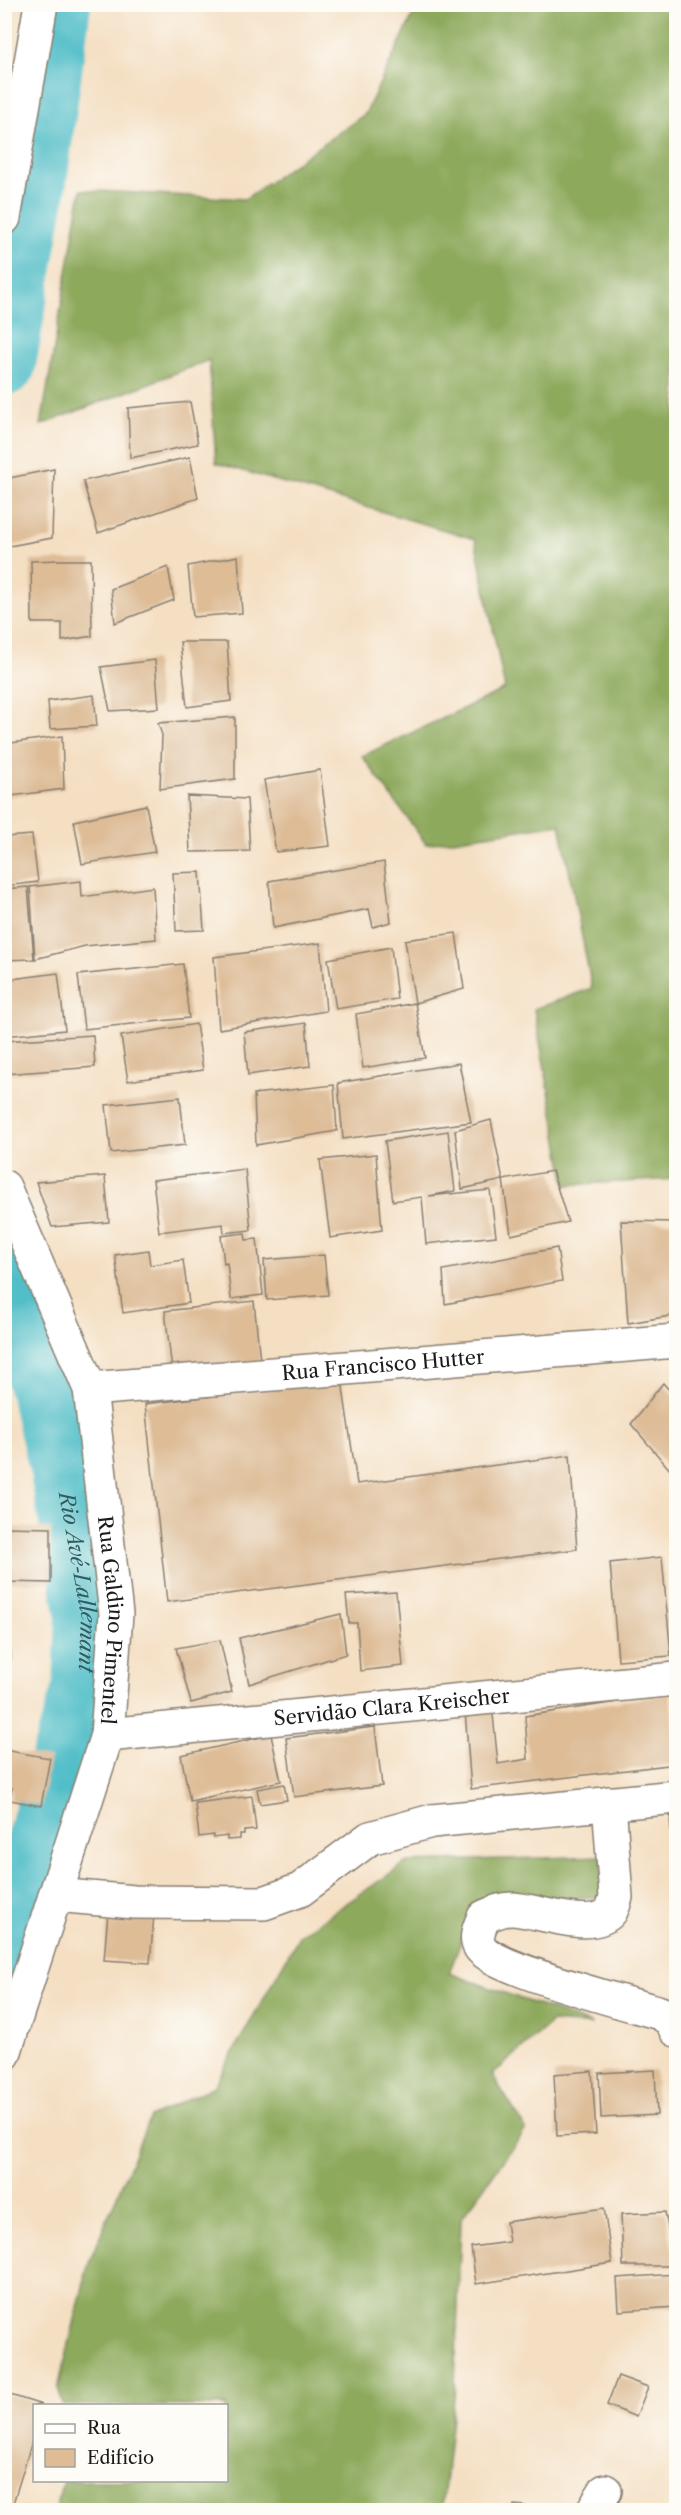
<svg xmlns="http://www.w3.org/2000/svg" width="681" height="2515" viewBox="0 0 681 2515" font-family="'Libre Caslon Text',serif">
<style>
.forest{fill:#8da95c;stroke:#54623c;stroke-width:1.5}
.lines{fill:none;stroke-linecap:round;stroke-linejoin:round}
.river{stroke:#51bec8;stroke-width:64}
.building{fill:#ddbc96}
.minor-casing{stroke:#887e70;stroke-width:36}
.minor{stroke:#fff;stroke-width:33}
.labels{text-anchor:middle;stroke-width:6;stroke-linejoin:round;paint-order:stroke}
.street-label{font-size:20px;fill:#1c1c1c;stroke:#fdfcf7}
.water-label{font-size:21px;font-style:italic;fill:#315d61;stroke:#fdfcf7}
</style>
<rect width="100%" height="100%" fill="#fdfcf7"/>
<filter id="ink" filterUnits="userSpaceOnUse"><feTurbulence type="fractalNoise" baseFrequency=".0167" numOctaves="2"/><feDisplacementMap in="SourceGraphic" scale="12" xChannelSelector="R" yChannelSelector="G"/><feConvolveMatrix kernelMatrix="1 2 1 2 8 2 1 2 1" color-interpolation-filters="sRGB"/></filter>
<filter id="wash" filterUnits="userSpaceOnUse"><feTurbulence type="fractalNoise" baseFrequency=".008" numOctaves="4" result="noise"/><feDisplacementMap in="SourceGraphic" scale="24" xChannelSelector="R" yChannelSelector="G"/><feGaussianBlur stdDeviation="1.35" result="paint"/><feColorMatrix in="noise" values="0 0 0 0 0 0 0 0 0 0 0 0 0 0 0 0 0 1.4 0 .05"/><feComposite in="paint" operator="in"/></filter>
<g filter="url(#wash)">
<rect width="100%" height="100%" fill="#f4dfc3"/>
<g class="forest">
<polygon points="418,5 676,5 676,1179 566,1185 534,1009 592,988 560,824 426,844 362,756 505,689 475,539 216,463 209,360 41,425 81,190 245,199 365,114"/>
<polygon points="602,1856 601,1897 477,1900 449,1973 593,2025 552,2022 492,2075 526,2129 461,2219 455,2388 442,2510 55,2510 63,2481 226,2480 226,2406 63,2405 58,2389 89,2262 150,2117 214,2086 299,1936 407,1862"/>
</g>
<g class="lines">
<g class="river">
<polyline points="4,364 33,195 59,4"/>
<path id="s1" d="M4 1283 27 1334 61 1466 88 1616 85 1686 4 1952"/>
</g>
</g>
<g id="blocks">
<g class="building">
<polygon points="190,402 198,444 130,458 128,408"/>
<polygon points="190,457 198,498 98,533 83,481"/>
<polygon points="54,469 52,538 4,547 4,479"/>
<polygon points="238,556 242,613 193,617 188,566"/>
<polygon points="60,560 91,560 92,636 62,641 62,623 32,623 31,561"/>
<polygon points="168,567 174,600 115,623 111,589"/>
<polygon points="180,642 227,642 231,701 187,707"/>
<polygon points="155,660 159,708 110,711 101,667"/>
<polygon points="94,695 97,726 50,729 48,701"/>
<polygon points="235,717 235,779 160,789 162,735 158,723"/>
<polygon points="62,736 64,789 4,797 4,744"/>
<polygon points="320,770 330,846 276,852 264,780"/>
<polygon points="187,796 247,799 250,851 190,852"/>
<polygon points="146,805 155,852 82,864 74,821"/>
<polygon points="32,835 38,882 4,886 4,837"/>
<polygon points="384,862 391,922 373,927 369,909 273,928 269,881"/>
<polygon points="200,872 204,930 176,931 173,873"/>
<polygon points="81,881 82,897 153,887 156,939 85,946 35,959 30,887"/>
<polygon points="28,887 34,959 4,960 4,889"/>
<polygon points="456,933 464,989 415,1003 405,940"/>
<polygon points="320,943 326,1011 219,1029 214,957"/>
<polygon points="391,947 397,999 336,1009 328,959"/>
<polygon points="183,964 189,1018 84,1029 78,975"/>
<polygon points="58,973 65,1030 4,1036 4,980"/>
<polygon points="415,1003 425,1058 363,1068 356,1014"/>
<polygon points="306,1023 310,1066 248,1075 244,1032"/>
<polygon points="196,1024 203,1070 128,1081 121,1036"/>
<polygon points="93,1035 95,1067 4,1074 4,1041"/>
<polygon points="459,1063 471,1122 343,1139 338,1083"/>
<polygon points="334,1085 337,1131 256,1145 254,1094"/>
<polygon points="180,1097 185,1145 111,1153 106,1105"/>
<polygon points="491,1120 503,1180 462,1189 455,1130"/>
<polygon points="448,1131 455,1191 429,1196 490,1190 496,1236 426,1244 422,1197 393,1201 385,1141"/>
<polygon points="376,1154 382,1230 330,1238 320,1160"/>
<polygon points="245,1169 251,1230 224,1233 223,1224 159,1232 153,1180"/>
<polygon points="552,1171 568,1222 511,1235 503,1180"/>
<polygon points="105,1176 109,1222 52,1227 36,1182"/>
<polygon points="621,1221 676,1222 676,1315 628,1323"/>
<polygon points="245,1233 246,1240 257,1239 263,1295 231,1299 227,1263 224,1264 221,1236"/>
<polygon points="557,1248 562,1281 445,1304 443,1270"/>
<polygon points="148,1250 150,1265 183,1260 189,1303 123,1313 115,1255"/>
<polygon points="324,1255 328,1295 267,1300 264,1260"/>
<polygon points="254,1301 260,1361 172,1370 165,1311"/>
<polygon points="342,1381 357,1484 570,1455 577,1549 167,1602 145,1404"/>
<polygon points="663,1383 676,1398 676,1477 631,1424"/>
<polygon points="4,1527 51,1528 51,1583 4,1582"/>
<polygon points="662,1557 671,1656 618,1660 610,1563"/>
<polygon points="396,1592 403,1666 360,1671 357,1623 349,1623 346,1595"/>
<polygon points="341,1614 346,1654 249,1684 239,1638"/>
<polygon points="4,1625 9,1625 11,1660 4,1660"/>
<polygon points="220,1640 232,1692 191,1703 176,1648"/>
<polygon points="670,1694 676,1745 676,1764 471,1789 465,1711 492,1705 498,1764 528,1759 525,1716"/>
<polygon points="375,1727 382,1786 294,1797 286,1738"/>
<polygon points="271,1735 281,1781 190,1801 181,1755"/>
<polygon points="4,1750 50,1758 41,1806 10,1800 12,1788 4,1787"/>
<polygon points="284,1784 287,1800 260,1804 257,1789"/>
<polygon points="252,1796 256,1830 244,1831 244,1834 240,1834 240,1839 227,1840 227,1836 213,1838 213,1835 199,1837 195,1803"/>
<polygon points="670,1816 676,1816 676,1869 673,1869"/>
<polygon points="108,1912 154,1915 150,1963 104,1960"/>
<polygon points="655,2070 657,2115 601,2118 599,2073"/>
<polygon points="592,2071 596,2134 557,2136 554,2074"/>
<polygon points="604,2208 612,2263 476,2284 471,2247 509,2242 506,2222"/>
<polygon points="665,2212 676,2266 623,2266 621,2214"/>
<polygon points="676,2274 676,2307 619,2311 617,2278"/>
<polygon points="618,2376 648,2387 636,2417 607,2405"/>
<polygon points="4,2393 42,2405 34,2406 34,2435 11,2510 4,2510"/>
<polygon points="514,2505 525,2506 524,2510 513,2510"/>
</g>
</g>
</g>
<g filter="url(#ink)">
<use href="#blocks" fill-opacity="0" stroke="#887e70" stroke-width="1.5"/>
<g class="lines">
<defs>
<g id="minor">
<polyline points="4,218 41,4"/>
<path id="s2" d="M4 1187 90 1389 116 1614 107 1735 4 2054"/>
<path id="s3" d="M90 1389 676 1341"/>
<path id="s4" d="M107 1735 676 1679"/>
<path d="M609 1803 616 1897C615 1901 613 1907 611 1911 593 1934 536 1909 511 1909 501 1909 493 1913 484 1917 480 1926 474 1938 480 1947 492 1968 630 2004 660 2013L671 2020 676 2030"/>
<polyline points="55,1895 134,1902 264,1903 300,1890 370,1838 432,1821 676,1797"/>
<polyline points="593,2510 605,2491"/>
</g>
</defs>
<use href="#minor" class="minor-casing"/>
<use href="#minor" class="minor"/>
</g>
</g>
<g class="labels">
<g class="street-label">
<text dy="7" stroke="none"><textPath href="#s3" startOffset="294">Rua Francisco Hutter</textPath></text>
<text dy="7" stroke="none"><textPath href="#s2" startOffset="452">Rua Galdino Pimentel</textPath></text>
<text dy="7" stroke="none"><textPath href="#s4" startOffset="286">Servidão Clara Kreischer</textPath></text>
</g>
<g class="water-label">
<text dy="7" stroke="none"><textPath href="#s1" startOffset="310">Rio Avé‐Lallemant</textPath></text>
</g>
</g>
<rect width="681" height="2515" fill="none" stroke="#fdfcf7" stroke-width="24"/>
<rect x="33" y="2404" width="195" height="78" fill="#fdfcf7" stroke="#a3a29f" stroke-width="1.5"/>
<rect x="45" y="2424" width="30" height="9" fill="#ffffff" stroke="#a3a29f" stroke-width="1.5"/>
<text x="87" y="2434" font-size="18" fill="#1c1c1c">Rua</text>
<rect x="45" y="2449" width="30" height="18" fill="#ddbc96" stroke="#a3a29f" stroke-width="1.5"/>
<text x="87" y="2464" font-size="18" fill="#1c1c1c">Edifício</text>
</svg>
